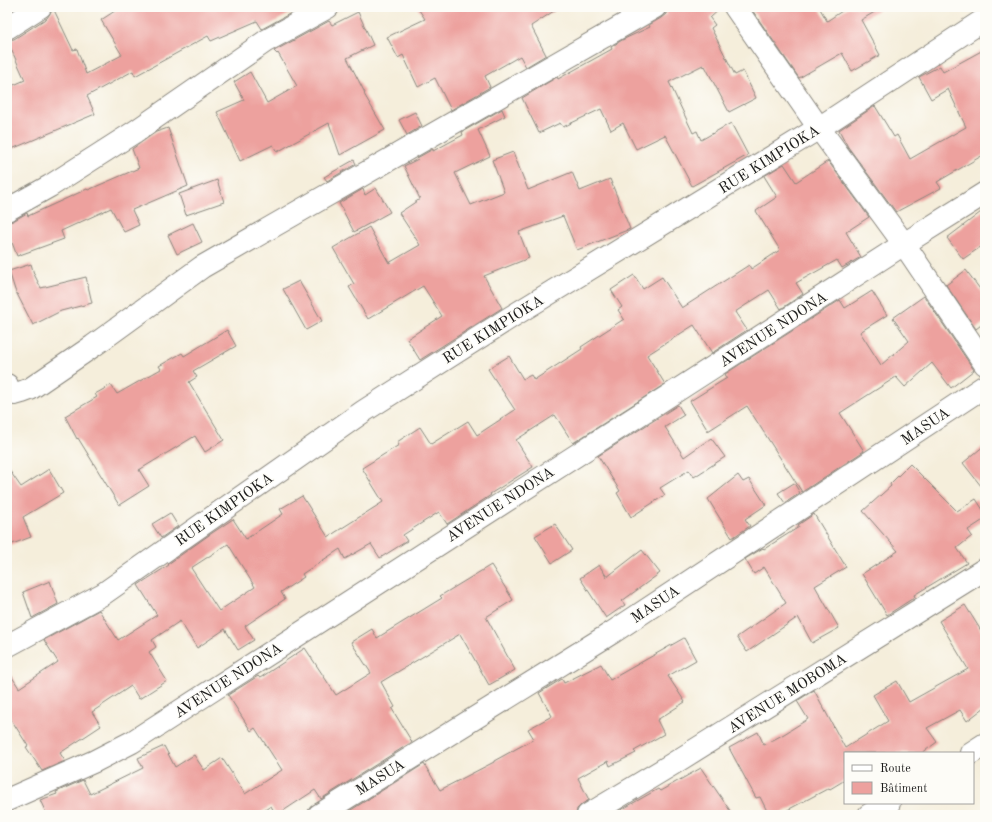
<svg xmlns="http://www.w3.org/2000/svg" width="992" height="822" viewBox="0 0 992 822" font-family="'Old Standard TT',serif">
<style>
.building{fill:#eda19e;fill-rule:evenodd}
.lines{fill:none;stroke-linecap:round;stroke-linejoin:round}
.minor-casing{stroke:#88857c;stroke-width:24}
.minor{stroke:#fff;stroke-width:22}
.labels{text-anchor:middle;stroke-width:3;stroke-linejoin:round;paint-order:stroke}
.street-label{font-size:15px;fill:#1c1c1c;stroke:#fdfcf7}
</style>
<rect width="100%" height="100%" fill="#fdfcf7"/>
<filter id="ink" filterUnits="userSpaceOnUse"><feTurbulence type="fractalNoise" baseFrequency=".025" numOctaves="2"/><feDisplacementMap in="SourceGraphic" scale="8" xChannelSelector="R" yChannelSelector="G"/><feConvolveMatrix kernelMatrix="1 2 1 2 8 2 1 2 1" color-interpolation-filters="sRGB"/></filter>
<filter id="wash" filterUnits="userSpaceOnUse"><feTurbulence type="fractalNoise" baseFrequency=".012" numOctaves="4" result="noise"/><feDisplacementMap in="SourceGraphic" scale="16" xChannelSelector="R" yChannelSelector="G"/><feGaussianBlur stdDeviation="0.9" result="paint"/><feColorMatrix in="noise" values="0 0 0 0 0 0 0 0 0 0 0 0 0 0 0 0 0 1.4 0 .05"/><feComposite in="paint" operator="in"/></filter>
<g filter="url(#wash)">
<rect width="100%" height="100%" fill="#f5eedb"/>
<g id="blocks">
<g class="building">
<polygon points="121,7 302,7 262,29 257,21 211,41 208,36 135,76 133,71 87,96 95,114 7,151 7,88 25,80 7,40 14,39 47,18 51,12 54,10 73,50 77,49 86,74 122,55 101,20"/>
<polygon points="417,7 560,7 531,26 546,55 526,67 520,56 485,76 490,87 451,110 435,78 418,87 403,55 398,58 387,37 425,19"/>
<polygon points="667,7 722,7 710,18 715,25 711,28 735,75 743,71 756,98 729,112 705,66 704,67 703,65 669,82 693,133 697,131 701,140 731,123 748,155 692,186 665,135 636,149 623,123 611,130 601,109 563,127 560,123 539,133 522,98 557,77 558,79 612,49 611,47 622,40 650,27 649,25 661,18 666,14"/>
<polygon points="750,7 819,7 827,21 848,7 883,7 861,20 880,55 852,71 842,53 799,78"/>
<polygon points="358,12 373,45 347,58 365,93 364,94 385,130 340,155 329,123 277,152 273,145 240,161 217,112 244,100 234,82 250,72 267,103 297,86 278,53 277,54 274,51 329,21 332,25"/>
<polygon points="985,49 985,154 937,182 941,188 896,212 848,147 839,130 875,106 894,137 897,135 910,159 966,127 948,89 931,99 919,77 940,66 943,72"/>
<polygon points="502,109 505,116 478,130 490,156 455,173 471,205 504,192 492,160 513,152 528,190 572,172 580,191 610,179 630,229 577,250 563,216 519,232 529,258 484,276 502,308 420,360 407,339 442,316 423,286 368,319 349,287 354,284 333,248 369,227 389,263 420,245 399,213 420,199 404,166 418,159 417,158 433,149 433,151 463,135 462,132"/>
<polygon points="415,112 422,126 407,135 399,120"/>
<polygon points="168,128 188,186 132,210 139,225 124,232 111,208 61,231 64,239 17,256 7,229 7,222 13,221 27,213 28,216 87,189 88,190 139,168 132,149 156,132"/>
<polygon points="354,160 356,164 327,181 324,177"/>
<path d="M828 161 869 217 846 232 861 257 842 268 837 260 796 283 803 294 781 309 769 290 735 312 747 330 712 353 694 325 647 355 665 384 573 443 555 415 516 440 533 467 490 494 491 495 447 524 439 512 403 535 407 541 380 558 371 544 345 559 340 549 302 574 304 577 281 592 285 599 245 626 254 640 238 650 225 629 197 648 180 621 152 640 156 647 149 652 167 681 139 699 131 686 92 712 101 726 60 753 65 761 42 771 26 747 28 746 7 713V669L19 688 58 662 44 640 99 610 118 640 157 615 138 585 169 565 168 564 209 535 233 519 246 539 283 514 280 509 302 496 328 537 383 502 362 468 399 445 397 442 420 427 431 444 468 421 477 435 515 410 488 369 509 356 523 379 531 375 534 380 582 349 581 347 624 319 618 310 622 307 611 290 634 275 643 289 662 277 682 308 749 265 751 269 780 250 756 211 777 197 764 176 784 164 796 182ZM228 544 255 587 219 611 191 568Z"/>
<polygon points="217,180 224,202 186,215 179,194"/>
<polygon points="376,188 390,212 354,232 339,203 363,189 365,195"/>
<polygon points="985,209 985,244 963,259 947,238"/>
<polygon points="193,223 202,242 177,254 168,235"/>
<polygon points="31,264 34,274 41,288 86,277 92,303 61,311 33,325 15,290 9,271"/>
<polygon points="966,270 985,296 985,322 976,329 946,285"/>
<polygon points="299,281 322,321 306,330 283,289"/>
<polygon points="872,291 887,315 860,332 881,365 909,341 893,318 924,296 974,370 951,388 932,363 905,387 896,377 840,413 864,451 802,492 747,406 708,431 690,401 727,378 725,374 840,300 845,308"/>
<polygon points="227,330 236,346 193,371 197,377 189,382 224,440 205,452 195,436 139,470 149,486 119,505 78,438 77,439 65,416 97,397 95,394 111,385 117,394 161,369 159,366 182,353 184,356"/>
<polygon points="678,405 684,415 665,427 684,457 711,438 725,457 694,477 689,470 660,488 665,495 631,517 617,493 620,491 598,456"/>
<polygon points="985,445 985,491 963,463"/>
<polygon points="910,464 957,511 976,499 985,513 985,519 968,530 972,536 957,548 967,563 914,595 915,597 887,615 862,574 898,551 863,511 891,486 890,484"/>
<polygon points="7,467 21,487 49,469 63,493 23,517 31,537 7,546"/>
<polygon points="738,475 743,482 749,479 766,505 745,519 750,526 732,538 708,499"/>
<polygon points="794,483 800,493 785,503 778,493"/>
<polygon points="170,513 178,526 161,538 152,524"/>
<polygon points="814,514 846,567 815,586 839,628 812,643 798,617 747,652 737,637 786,603 764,567 754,574 745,559 763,548 764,549 799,527 798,525"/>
<polygon points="555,524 572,550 552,563 535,536"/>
<polygon points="642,550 660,573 622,601 625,605 606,618 580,578 599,565 607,577"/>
<polygon points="491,565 513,600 486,617 515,670 489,685 460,634 381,682 395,707 392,709 412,742 321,799 315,790 277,815 276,815 271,806 257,815 47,815 40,800 57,794 56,792 83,780 90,794 143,768 138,758 164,746 175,767 194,755 204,770 222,758 245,794 282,770 255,728 251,731 228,695 258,676 260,678 305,648 336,695 371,673 351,642 372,629 377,638 442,598 440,596"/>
<polygon points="50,581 58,604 32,618 23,592"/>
<polygon points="965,605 985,637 985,707 967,721 960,710 927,728 937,742 922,753 845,753 845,780 830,789 829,788 778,815 769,815 760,797 756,798 729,748 758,732 764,745 784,734 808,719 797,701 814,690 845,748 888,721 873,695 897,681 909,702 968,669 939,621"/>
<polygon points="684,638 696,660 668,676 685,702 657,720 664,734 634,751 636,753 610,766 608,761 578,778 589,800 582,804 577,809 576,815 343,815 424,764 440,790 494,762 494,761 534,739 528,729 552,716 539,693 562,679 564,683 601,664 610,680"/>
<polygon points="701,768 733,815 612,815 658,789 660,791"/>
</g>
</g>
</g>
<g filter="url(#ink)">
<use href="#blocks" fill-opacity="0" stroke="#88857c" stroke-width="1"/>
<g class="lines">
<defs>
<g id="minor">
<polyline points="735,7 819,128 904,244 985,364"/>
<polyline points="7,28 40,7"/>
<polyline points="7,210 50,186 136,131 266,41 328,7"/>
<polyline points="7,385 9,391 15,394 22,392 30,389 93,346 202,267 655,7"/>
<polyline points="7,646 103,594 364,411 511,317 819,128 985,19"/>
<polyline points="971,753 985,744"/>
<polyline points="7,800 95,761 132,742 904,244 985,193"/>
<polyline points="319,815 613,632 985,386"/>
<polyline points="588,815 671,765 985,569"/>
<polyline points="869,815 889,803"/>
</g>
</defs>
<use href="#minor" class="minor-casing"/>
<use href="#minor" class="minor"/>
</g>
</g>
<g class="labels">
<g class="street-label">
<text transform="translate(769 159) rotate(-32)" y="5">RUE KIMPIOKA</text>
<text transform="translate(493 329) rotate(-32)" y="5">RUE KIMPIOKA</text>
<text transform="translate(773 329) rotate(-33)" y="5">AVENUE NDONA</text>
<text transform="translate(925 426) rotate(-34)" y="5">MASUA</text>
<text transform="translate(500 504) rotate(-33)" y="5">AVENUE NDONA</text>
<text transform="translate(224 509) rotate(-35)" y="5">RUE KIMPIOKA</text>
<text transform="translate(655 604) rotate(-34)" y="5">MASUA</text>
<text transform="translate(228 680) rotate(-33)" y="5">AVENUE NDONA</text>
<text transform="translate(787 693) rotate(-32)" y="5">AVENUE MOBOMA</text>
<text transform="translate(380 777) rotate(-32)" y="5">MASUA</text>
</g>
</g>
<rect width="992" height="822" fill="none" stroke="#fdfcf7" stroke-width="24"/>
<rect x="844" y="752" width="130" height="52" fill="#fdfcf7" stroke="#a3a29f"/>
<rect x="852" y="765" width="20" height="6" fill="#ffffff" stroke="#a3a29f"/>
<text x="880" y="772" font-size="12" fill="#1c1c1c">Route</text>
<rect x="852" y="782" width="20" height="12" fill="#eda19e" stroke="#a3a29f"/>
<text x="880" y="792" font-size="12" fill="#1c1c1c">Bâtiment</text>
</svg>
